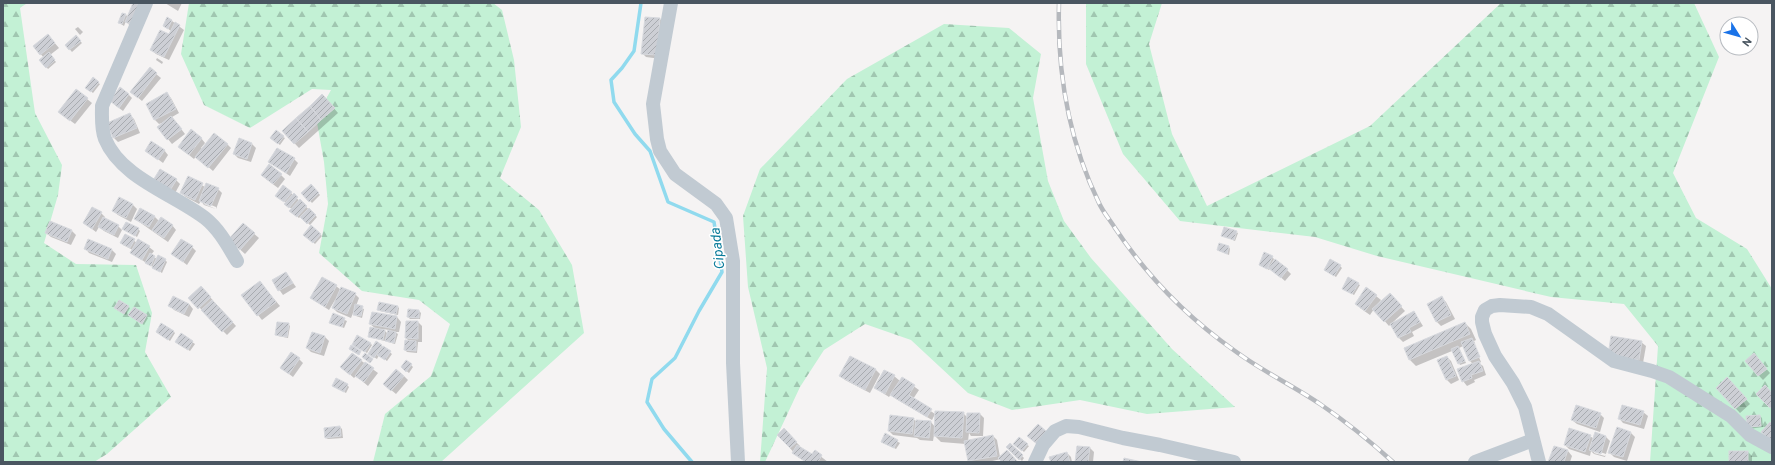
<svg xmlns="http://www.w3.org/2000/svg" width="1775" height="465" viewBox="0 0 1775 465" font-family="Overpass,sans-serif">
<style>
.forest{fill:url(#forest-firs)}
.shadow{fill:#0003;fill-rule:evenodd}
.lines{fill:none;stroke-linecap:round;stroke-linejoin:round}
.stream{stroke:#90daee;stroke-width:3.5}
.building{fill:url(#building-hatch);stroke:#d7d9de}
.street{stroke:#c1cad2;stroke-width:14}
.rail-casing{stroke:#b5b8bd;stroke-width:4.5}
.rail{stroke:#fff;stroke-width:3;stroke-dasharray:9;stroke-linecap:butt}
.labels{text-anchor:middle;stroke-width:3;stroke-linejoin:round;paint-order:stroke}
.water-label{font-size:14px;font-style:italic;fill:#0c7c9b;stroke:#fff}
</style>
<defs>
<pattern id="forest-firs" width="22" height="20" patternUnits="userSpaceOnUse"><rect width="22" height="20" fill="#c3f1d5"/><path d="M5 1l3.5 6h-7zM16 11l3.5 6h-7z" fill="#a0c6b0"/></pattern>
<pattern id="building-hatch" width="6" height="6" patternUnits="userSpaceOnUse"><rect width="6" height="6" fill="#cdcfd5"/><path d="M-1 1l2-2M0 6l6-6M5 7l2-2" fill="none" stroke="#a8abb0"/></pattern>
</defs>
<rect width="100%" height="100%" fill="#f5f3f3"/>
<g class="forest">
<polygon points="3,3 27,3 20,8 35,113 62,165 58,195 44,243 76,264 136,265 152,313 145,352 171,397 107,454 94,462 3,462"/>
<polygon points="189,3 493,3 502,10 514,60 521,127 500,178 539,210 572,265 584,333 441,462 373,462 385,414 431,376 450,324 419,300 362,291 319,253 328,204 324,162 316,117 331,90 312,89 250,128 204,105 181,54"/>
<polygon points="1086,3 1162,3 1149,44 1172,134 1207,206 1370,126 1501,3 1694,3 1719,57 1673,173 1696,218 1747,249 1772,289 1772,462 1650,462 1658,346 1624,304 1551,297 1377,256 1315,237 1180,221 1123,154 1086,64"/>
<polygon points="944,24 1009,28 1041,54 1033,98 1048,181 1064,221 1091,258 1172,349 1235,407 1147,414 1080,400 1012,410 968,393 911,340 865,324 824,350 800,387 765,462 760,462 767,368 748,287 743,216 760,169 847,79"/>
</g>
<g class="shadow">
<polygon points="134,3 141,6 130,26 126,21 124,26 121,24 119,22 126,15 128,17"/>
<polygon points="165,3 182,3 178,11"/>
<polygon points="660,19 664,23 661,59 646,57 642,53"/>
<polygon points="172,21 184,30 169,60 156,54 151,50 169,35 171,31 164,26"/>
<polygon points="78,27 83,32 80,35 75,29"/>
<polygon points="48,35 59,48 50,55 56,62 48,69 41,60 44,58 34,46"/>
<polygon points="76,37 82,43 72,52 66,45"/>
<polygon points="157,58 163,62 162,64 156,60"/>
<polygon points="150,69 161,78 142,101 136,96"/>
<polygon points="98,83 100,84 93,93 88,89"/>
<polygon points="128,94 132,98 123,111 115,105"/>
<polygon points="167,94 171,98 179,113 172,117 185,134 172,144 158,127 165,122 159,124 155,120 147,104"/>
<polygon points="87,99 92,103 75,124 64,116"/>
<polygon points="327,100 338,113 299,148 283,131"/>
<polygon points="130,115 134,119 140,133 118,142 114,138 108,124"/>
<polygon points="283,137 285,138 280,145 273,140"/>
<polygon points="201,138 205,143 201,148 203,149 227,144 231,148 213,171 196,156 194,159 179,147"/>
<polygon points="239,139 252,144 256,148 251,162 238,158 234,154"/>
<polygon points="146,150 164,150 168,155 163,163"/>
<polygon points="294,159 298,163 290,176 270,162"/>
<polygon points="281,175 285,179 278,188 266,179"/>
<path d="M189 178 205 187 218 189 222 193 216 209 204 205 201 201 199 204 186 197 181 193ZM204 202 216 207V209L204 204Z"/>
<polygon points="176,180 180,184 174,195 158,186"/>
<polygon points="311,185 320,195 312,203 303,193"/>
<polygon points="291,193 317,217 310,225 301,216 299,218 292,213 292,209 285,204 286,203 278,197"/>
<polygon points="120,198 133,205 137,209 131,222 118,215 113,211"/>
<polygon points="140,209 155,217 159,221 172,225 176,230 168,242 135,219"/>
<polygon points="101,213 105,217 104,219 118,226 122,230 118,238 104,231 99,227 96,232 84,223"/>
<polygon points="243,224 259,238 245,254 234,244"/>
<polygon points="311,227 322,236 315,244 305,235"/>
<polygon points="124,229 138,229 140,231 137,237"/>
<polygon points="72,231 76,235 71,245 51,237 46,233"/>
<polygon points="1236,232 1238,233 1235,241 1222,235"/>
<polygon points="126,235 137,243 149,247 154,251 151,255 157,259 165,260 167,262 162,273 131,253 133,250 123,245"/>
<polygon points="88,240 112,250 116,254 112,262 89,253 85,248"/>
<polygon points="192,247 196,251 187,265 173,254"/>
<polygon points="1229,247 1230,249 1229,255 1218,250"/>
<polygon points="1272,257 1274,259 1272,263 1287,270 1291,274 1285,281 1270,268 1269,270 1260,265"/>
<polygon points="1340,266 1342,268 1336,277 1325,270"/>
<polygon points="286,273 296,287 283,295 273,281"/>
<polygon points="260,282 280,306 262,320 242,295"/>
<polygon points="1358,284 1360,285 1354,295 1345,290"/>
<polygon points="336,286 341,290 355,294 359,298 356,306 364,309 362,318 356,316 353,313 351,318 337,312 333,308 336,300 335,300 329,310 311,298"/>
<polygon points="201,287 236,326 227,335 190,298"/>
<polygon points="1390,295 1405,311 1392,323 1414,312 1423,326 1412,332 1414,336 1403,342 1399,338 1391,324 1389,326 1374,309 1370,315 1360,308 1376,296 1381,300 1376,306"/>
<polygon points="174,297 189,304 193,309 189,317 174,310 170,305"/>
<polygon points="1442,298 1446,302 1455,319 1441,326 1437,322 1428,304"/>
<polygon points="128,307 130,308 126,315 117,310"/>
<polygon points="398,307 399,308 398,315 380,311 378,310"/>
<polygon points="419,311 421,313 420,319 410,319 408,317"/>
<path d="M372 313 397 317 401 322 399 332H395L398 334 395 344 388 342 385 339V341L369 337 376 329 370 324ZM383 329 389 330 388 334Z"/>
<polygon points="333,315 347,321 344,328 330,322"/>
<polygon points="146,316 148,318 144,325 131,317"/>
<polygon points="418,322 422,326 422,342 418,342 417,353 407,352 405,350 409,341 406,338"/>
<path d="M1465 323 1471 329 1476 340 1474 341 1483 361 1479 363 1483 366 1486 375 1474 380 1475 382 1467 386 1463 381 1473 364 1470 361 1463 346 1459 348 1466 363 1460 365 1452 351 1416 366 1410 360 1405 349ZM1473 343H1475L1483 361 1481 362Z"/>
<polygon points="288,324 290,326 288,338 278,336 277,335"/>
<polygon points="173,331 175,333 170,341 157,332"/>
<polygon points="312,333 325,337 329,341 324,356 311,352 307,348"/>
<polygon points="182,335 195,344 190,351 178,344"/>
<polygon points="376,342 392,354 387,361 379,355 377,359 371,355"/>
<polygon points="1641,342 1646,346 1643,363 1613,359"/>
<polygon points="370,343 372,345 367,353 355,346"/>
<polygon points="352,354 378,373 368,386 356,376 354,378 346,371"/>
<polygon points="1447,357 1451,361 1459,380 1451,384 1447,380"/>
<polygon points="299,359 303,363 293,377 281,368"/>
<polygon points="1758,359 1770,373 1763,380 1746,362"/>
<polygon points="411,365 413,367 409,373 404,369"/>
<polygon points="876,370 880,374 870,393 845,380 840,376"/>
<polygon points="404,376 408,380 396,394 384,384"/>
<polygon points="894,376 900,381 902,378 919,390 913,399 935,414 932,420 896,399 891,394 889,397 875,388"/>
<polygon points="1731,383 1750,404 1740,413 1717,388"/>
<polygon points="347,385 349,387 346,393 333,386"/>
<polygon points="1643,412 1648,416 1644,429 1623,423 1619,418"/>
<polygon points="963,413 968,418 980,414 984,418 983,436 971,436 969,433 968,441 993,436 997,440 1000,457 1017,462 1003,462 1001,459 988,462 970,462 966,444 941,442 934,435 933,441 920,440 917,438 893,435 889,431 913,419 917,422 931,422 935,427"/>
<polygon points="1600,414 1604,418 1600,432 1577,424 1572,420"/>
<polygon points="1760,416 1762,418 1763,427 1749,429"/>
<polygon points="340,427 342,429 343,438 328,439 326,438"/>
<polygon points="1617,428 1631,433 1635,437 1627,461 1614,457 1609,452"/>
<polygon points="784,430 800,446 799,447 812,456 815,452 828,462 806,462 798,457 778,435"/>
<path d="M1596 434 1606 437 1610 441 1605 457 1594 454 1591 451 1590 456 1569 449 1565 445 1590 436 1594 439ZM1594 450 1606 454 1605 456 1594 453Z"/>
<polygon points="885,435 900,443 896,449 884,443"/>
<polygon points="1010,444 1024,458 1022,461 1007,447"/>
<polygon points="1015,444 1027,445 1029,446 1024,452"/>
<polygon points="1554,447 1568,451 1572,456 1570,462 1549,462"/>
<polygon points="1090,448 1094,452 1093,462 1076,462"/>
<polygon points="1748,452 1752,456 1752,462 1730,462"/>
<polygon points="1067,453 1071,457 1072,462 1052,462"/>
</g>
<g class="lines">
<polyline class="stream" points="641,3 634,51 622,68 611,80 614,102 635,134 650,151 668,202 714,222 722,272 699,311 675,358 652,379 647,402 664,429 692,462"/>
</g>
<g class="building">
<polygon points="133,3 142,5 133,25 125,22"/>
<polygon points="122,13 126,14 122,24 118,23"/>
<polygon points="167,17 172,20 168,29 163,26"/>
<polygon points="645,17 660,18 657,55 641,54"/>
<polygon points="175,22 180,25 164,57 150,50 160,30 169,34"/>
<polygon points="48,34 55,43 40,55 33,46"/>
<polygon points="76,35 81,41 69,50 65,45"/>
<polygon points="49,52 55,60 46,68 39,60"/>
<polygon points="150,67 157,73 138,98 130,92"/>
<polygon points="93,77 99,82 91,92 85,88"/>
<polygon points="120,87 129,94 119,108 110,101"/>
<polygon points="76,89 88,98 70,121 58,112"/>
<polygon points="167,92 176,109 154,120 146,104"/>
<polygon points="322,94 335,108 321,120 310,106"/>
<polygon points="310,106 321,120 308,132 296,118"/>
<polygon points="130,113 137,128 113,138 107,123"/>
<polygon points="171,116 182,129 167,140 157,127"/>
<polygon points="296,118 308,132 294,144 282,131"/>
<polygon points="191,129 202,138 189,155 178,147"/>
<polygon points="276,130 284,136 278,144 270,138"/>
<polygon points="214,133 228,144 208,168 195,157"/>
<polygon points="239,138 252,143 247,159 233,154"/>
<polygon points="151,141 165,150 158,160 145,151"/>
<polygon points="277,148 295,158 286,173 268,162"/>
<polygon points="269,164 282,174 273,184 261,175"/>
<polygon points="160,169 177,179 169,192 152,182"/>
<polygon points="188,176 203,183 195,200 180,193"/>
<polygon points="206,183 219,188 211,206 199,201"/>
<polygon points="311,184 319,193 309,202 301,193"/>
<polygon points="283,185 292,192 284,202 275,196"/>
<polygon points="294,193 298,197 289,208 284,204"/>
<polygon points="119,197 133,204 126,218 112,211"/>
<polygon points="300,199 307,206 297,217 289,211"/>
<polygon points="92,207 102,212 92,229 83,223"/>
<polygon points="140,208 155,216 149,227 134,219"/>
<polygon points="309,208 316,215 307,224 300,217"/>
<polygon points="103,217 119,225 114,235 98,227"/>
<polygon points="161,217 173,225 164,238 152,230"/>
<polygon points="50,221 72,230 67,242 45,233"/>
<polygon points="126,222 139,228 135,236 122,229"/>
<polygon points="243,223 255,233 240,250 228,240"/>
<polygon points="311,225 321,234 313,243 303,235"/>
<polygon points="1224,227 1237,231 1234,240 1221,236"/>
<polygon points="125,234 135,239 130,248 120,243"/>
<polygon points="88,239 112,249 108,259 84,249"/>
<polygon points="138,239 150,246 142,260 130,253"/>
<polygon points="181,239 193,246 183,262 171,254"/>
<polygon points="1219,243 1229,246 1227,254 1217,250"/>
<polygon points="1264,252 1273,256 1267,269 1259,265"/>
<polygon points="150,253 155,256 151,266 145,263"/>
<polygon points="158,255 166,259 160,272 152,268"/>
<polygon points="1275,259 1288,269 1281,278 1268,268"/>
<polygon points="1330,259 1341,265 1334,276 1324,270"/>
<polygon points="286,272 293,283 278,291 272,280"/>
<polygon points="322,277 337,285 325,307 310,298"/>
<polygon points="1348,277 1359,283 1352,294 1342,289"/>
<polygon points="260,281 276,302 257,316 241,295"/>
<polygon points="201,286 211,297 198,309 188,298"/>
<polygon points="341,287 356,293 347,314 332,308"/>
<polygon points="1366,287 1377,295 1365,311 1355,304"/>
<polygon points="1390,293 1402,306 1384,322 1372,309"/>
<polygon points="173,296 189,304 184,314 168,306"/>
<polygon points="1442,296 1451,315 1436,322 1427,304"/>
<polygon points="119,300 129,306 124,314 114,308"/>
<polygon points="212,300 233,322 222,332 201,310"/>
<polygon points="379,302 398,306 396,314 377,310"/>
<polygon points="355,304 363,306 361,316 353,315"/>
<polygon points="134,307 147,315 142,324 128,315"/>
<polygon points="408,309 419,310 419,318 407,317"/>
<polygon points="1414,311 1420,322 1409,328 1411,332 1398,338 1390,324"/>
<polygon points="372,312 397,316 395,329 369,324"/>
<polygon points="333,313 345,318 342,327 329,323"/>
<polygon points="406,321 418,321 418,339 405,338"/>
<polygon points="277,322 289,323 287,337 275,335"/>
<polygon points="1465,322 1470,334 1409,360 1404,348"/>
<polygon points="161,323 174,331 168,340 156,332"/>
<polygon points="370,327 385,330 383,340 368,337"/>
<polygon points="388,330 396,332 394,343 385,341"/>
<polygon points="312,332 325,336 320,353 306,348"/>
<polygon points="181,333 193,341 188,350 175,342"/>
<polygon points="357,335 371,343 365,352 352,345"/>
<polygon points="1611,336 1642,341 1639,360 1608,355"/>
<polygon points="1472,338 1480,357 1469,361 1461,342"/>
<polygon points="405,340 416,341 416,351 404,350"/>
<polygon points="376,341 382,345 374,358 368,354"/>
<polygon points="351,345 361,351 359,355 349,349"/>
<polygon points="383,346 391,351 385,360 377,355"/>
<polygon points="1458,346 1465,361 1458,364 1451,349"/>
<polygon points="291,352 300,358 289,374 280,368"/>
<polygon points="352,353 362,360 350,375 340,367"/>
<polygon points="365,353 373,359 370,363 362,357"/>
<polygon points="1754,353 1767,369 1758,376 1745,361"/>
<polygon points="850,356 876,369 865,390 839,376"/>
<polygon points="1447,356 1456,376 1446,380 1437,360"/>
<polygon points="406,360 412,364 406,372 401,367"/>
<polygon points="1479,361 1483,371 1471,375 1472,378 1462,382 1457,369"/>
<polygon points="365,362 374,368 364,382 355,376"/>
<polygon points="396,369 404,376 391,391 383,384"/>
<polygon points="884,370 895,375 885,394 874,388"/>
<polygon points="902,377 915,385 909,395 932,409 927,417 890,395"/>
<polygon points="1727,377 1747,399 1735,409 1716,388"/>
<polygon points="336,378 348,384 344,392 332,386"/>
<polygon points="1765,385 1772,393 1772,406 1770,408 1756,394"/>
<polygon points="1576,405 1601,413 1596,428 1571,420"/>
<polygon points="1622,405 1644,411 1640,425 1618,419"/>
<polygon points="935,411 964,412 962,438 934,436"/>
<polygon points="967,413 980,413 979,433 966,432"/>
<polygon points="890,415 914,418 912,434 888,431"/>
<polygon points="1760,415 1761,426 1747,427 1746,416"/>
<polygon points="916,420 931,421 929,438 914,436"/>
<polygon points="1770,422 1772,424 1772,442 1761,432"/>
<polygon points="1038,424 1047,432 1037,444 1027,436"/>
<polygon points="340,426 341,436 325,438 324,428"/>
<polygon points="1617,427 1631,432 1623,457 1608,453"/>
<polygon points="784,428 797,442 790,448 777,435"/>
<polygon points="1569,428 1591,435 1585,452 1564,445"/>
<polygon points="1595,432 1606,436 1601,454 1589,450"/>
<polygon points="885,433 898,440 894,448 881,442"/>
<polygon points="993,435 997,456 968,461 964,441"/>
<polygon points="1019,437 1028,444 1022,451 1013,444"/>
<polygon points="1010,443 1023,455 1019,460 1006,447"/>
<polygon points="797,445 812,454 815,450 822,455 818,462 806,462 792,453"/>
<polygon points="1077,446 1090,447 1088,462 1075,462"/>
<polygon points="1554,446 1568,450 1564,462 1548,462"/>
<polygon points="1007,450 1018,462 1002,462 998,458"/>
<rect x="1729" y="451" width="19" height="11"/>
<polygon points="1067,452 1070,462 1051,462 1049,457"/>
<polygon points="1124,458 1142,462 1123,462"/>
</g>
<g class="lines">
<g class="street">
<path d="M146 3 102 106C102 117 101 129 105 139 121 178 174 194 205 218 219 229 228 246 237 261"/>
<polyline points="671,3 653,104 657,139 660,151 675,174 716,204 726,218 733,261 733,363 738,462"/>
<polyline points="1035,462 1043,445 1055,431 1066,426 1079,427 1123,438 1160,445 1234,462"/>
<polyline points="1475,462 1533,440"/>
<polyline points="1539,462 1525,407 1513,383 1495,356 1485,334 1482,322 1482,317 1485,310 1492,306 1500,305 1531,307 1548,314 1614,361 1652,371 1669,377 1731,416 1750,435 1772,447"/>
</g>
<defs>
<path id="rail" d="M1059 3C1057 72 1069 141 1099 203 1103 212 1110 220 1115 228 1147 276 1188 318 1235 351 1262 371 1292 385 1320 404 1345 421 1370 441 1393 462"/>
</defs>
<use href="#rail" class="rail-casing"/>
<use href="#rail" class="rail"/>
</g>
<g class="labels">
<g class="water-label">
<text transform="translate(717 249) rotate(-97)" y="5">Cipada</text>
</g>
</g>
<rect width="1775" height="465" fill="none" stroke="#4a5661" stroke-width="8"/>
<g transform="translate(1739 36) rotate(127)"><circle r="19" fill="#ffffff" stroke="#b7bbc0"/>
<path d="M0-3L7 15L0 10L-7 15Z" fill="#1a73e8"/>
<text y="-6" font-size="11" font-weight="bold" text-anchor="middle" fill="#4a5661">N</text>
</g>
</svg>
